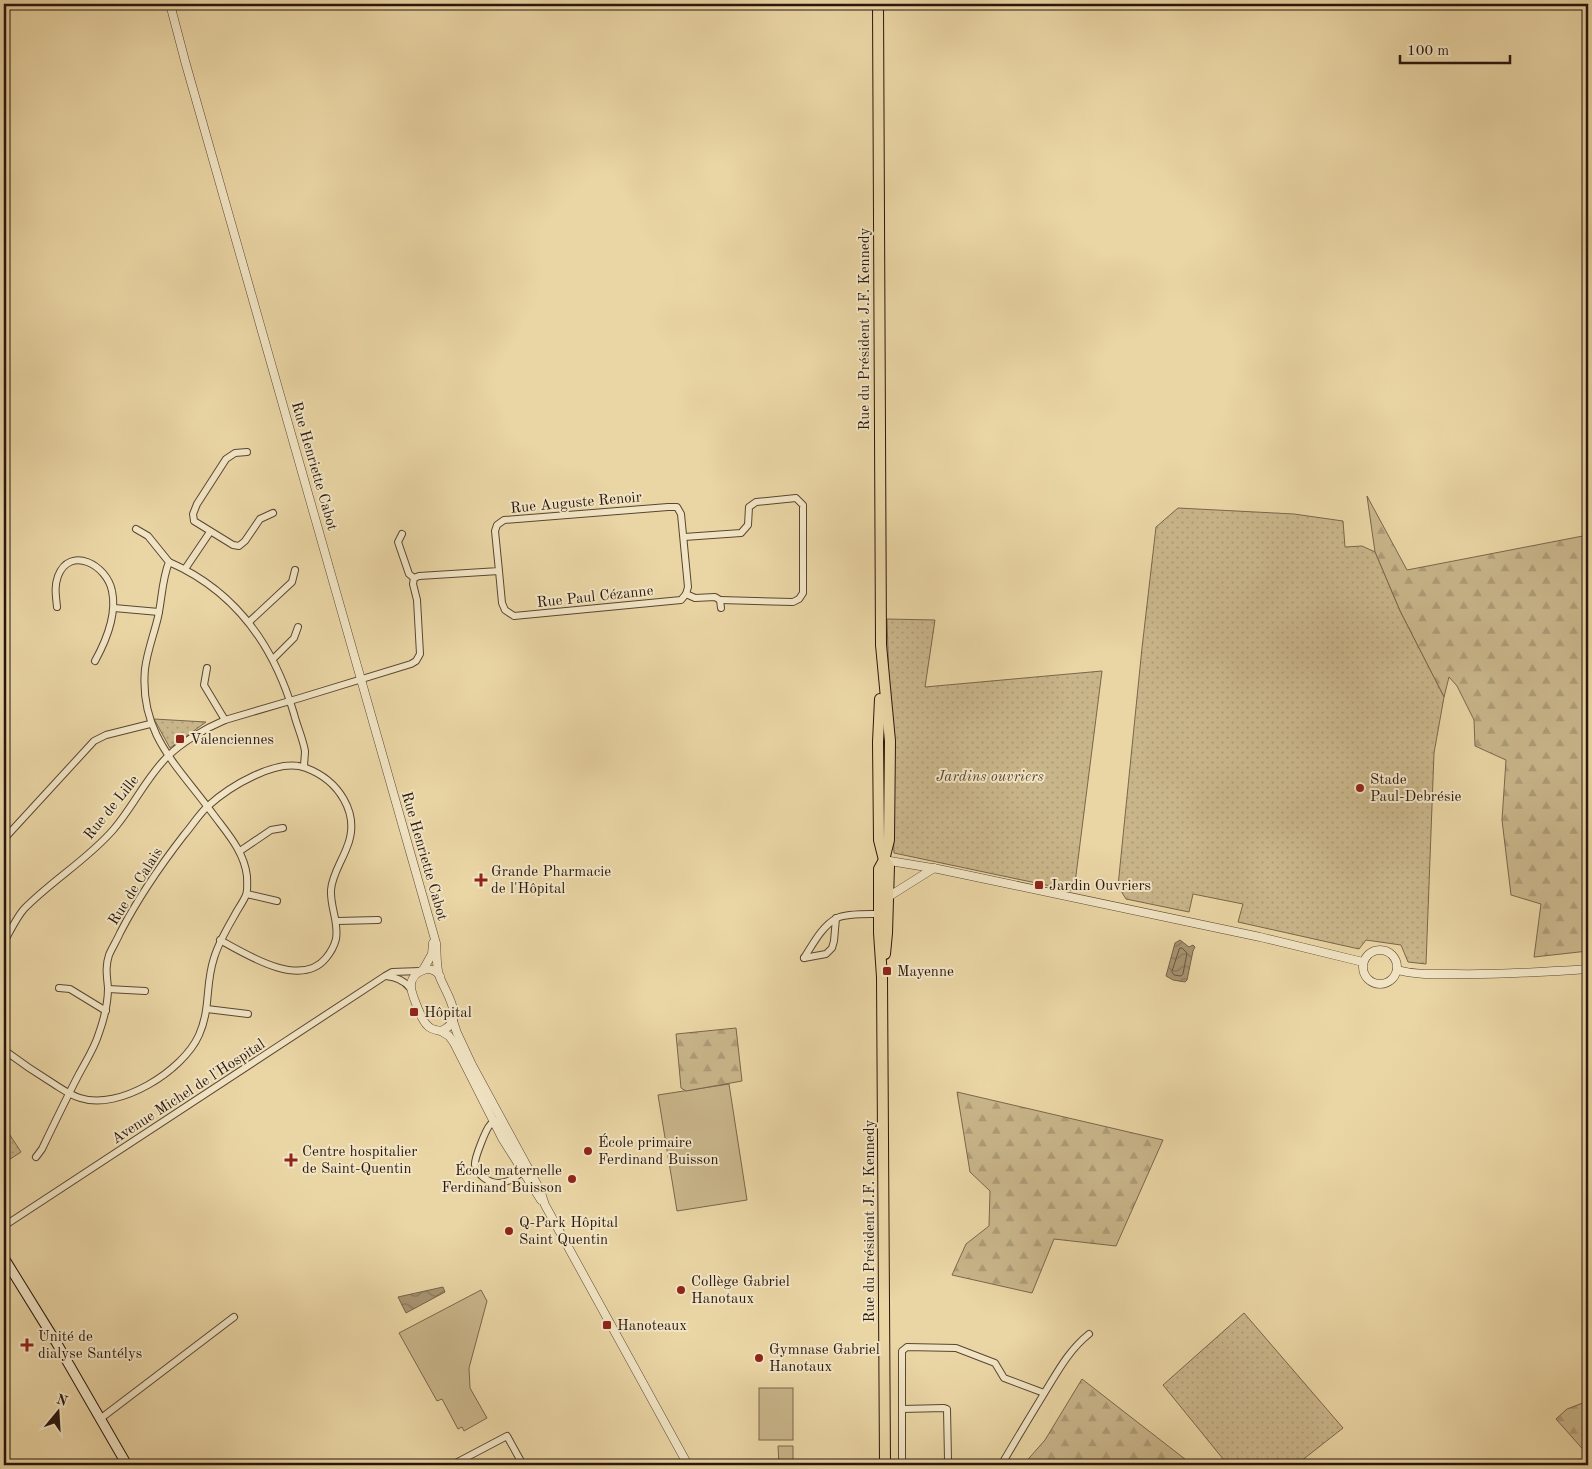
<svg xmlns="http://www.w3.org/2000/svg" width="1592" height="1469" viewBox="0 0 1592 1469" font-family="'Old Standard TT',serif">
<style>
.grass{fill:#c9b58a;stroke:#79664c}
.forest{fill:url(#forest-firs);stroke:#79664c}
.park{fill:url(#park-dots);stroke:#79664c}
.water{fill:url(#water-waves);stroke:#756249}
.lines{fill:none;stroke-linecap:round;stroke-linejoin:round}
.shore{stroke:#68553f;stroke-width:1}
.minor-casing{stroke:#594633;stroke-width:8}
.tertiary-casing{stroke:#594633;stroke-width:9}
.secondary-casing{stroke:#29160d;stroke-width:11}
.primary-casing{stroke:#29160d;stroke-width:12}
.minor{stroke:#f1e4c4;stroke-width:6}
.tertiary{stroke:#f1e4c4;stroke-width:8}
.secondary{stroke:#f1e4c4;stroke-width:9}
.primary{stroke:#ead5a4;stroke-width:10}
.poi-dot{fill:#8f2418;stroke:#f1e4c4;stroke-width:2}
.labels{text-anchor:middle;stroke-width:4;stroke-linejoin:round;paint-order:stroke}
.street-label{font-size:15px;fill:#29160d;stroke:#f1e4c4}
.poi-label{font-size:15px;fill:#29160d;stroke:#f1e4c4;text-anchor:start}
.park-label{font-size:15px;font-style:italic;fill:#594632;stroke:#f1e4c4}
</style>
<defs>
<pattern id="forest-firs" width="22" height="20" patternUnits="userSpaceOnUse" patternTransform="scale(1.25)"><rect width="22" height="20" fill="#c9b58a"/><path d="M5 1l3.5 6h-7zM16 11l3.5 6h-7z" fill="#ad9b76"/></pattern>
<pattern id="park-dots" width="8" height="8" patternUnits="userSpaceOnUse" patternTransform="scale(1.25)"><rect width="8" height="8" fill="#c9b58a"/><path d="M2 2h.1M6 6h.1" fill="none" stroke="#ad9b76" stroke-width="1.8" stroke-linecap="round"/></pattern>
<pattern id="water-waves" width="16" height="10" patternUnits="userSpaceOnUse" patternTransform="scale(1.25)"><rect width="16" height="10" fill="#a89471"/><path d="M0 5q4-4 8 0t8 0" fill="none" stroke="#89785b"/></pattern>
</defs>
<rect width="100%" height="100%" fill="#ead5a4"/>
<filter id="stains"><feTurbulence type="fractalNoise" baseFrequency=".004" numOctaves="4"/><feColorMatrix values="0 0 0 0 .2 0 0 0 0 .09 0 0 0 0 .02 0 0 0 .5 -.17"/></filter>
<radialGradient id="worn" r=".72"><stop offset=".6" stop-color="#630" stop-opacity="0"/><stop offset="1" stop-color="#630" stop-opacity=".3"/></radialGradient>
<g class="grass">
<polygon points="729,1084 747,1200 677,1211 658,1095"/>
<polygon points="481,1290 487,1301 469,1368 470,1388 487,1418 464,1431 462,1427 458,1429 442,1399 437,1401 399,1333"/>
<rect x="759" y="1388" width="34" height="52"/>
<polygon points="778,1446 793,1446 793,1465 779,1465"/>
</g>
<g class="forest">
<polygon points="1367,496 1407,570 1588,535 1588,951 1534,957 1541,904 1511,895 1502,820 1506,760 1475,746 1474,720 1457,686 1449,677 1444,697 1400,611 1375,552"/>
<polygon points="736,1028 742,1081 686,1091 681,1088 676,1034"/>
<polygon points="957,1092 1163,1140 1116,1246 1054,1239 1032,1293 952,1275 966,1244 989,1226 990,1191 970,1172"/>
<polygon points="1082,1379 1190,1463 1188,1465 1023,1465 1045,1440"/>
<polygon points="1588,1401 1588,1455 1556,1419 1567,1409"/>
</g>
<g class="park">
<polygon points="1178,508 1294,514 1343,521 1345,547 1362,546 1375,552 1400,611 1444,697 1434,753 1426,964 1408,962 1401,945 1366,940 1359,949 1238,922 1243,904 1193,894 1189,912 1126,899 1118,886 1142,648 1156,527"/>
<polygon points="887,619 935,620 925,687 1102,671 1074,891 894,853"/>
<polygon points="154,719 206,722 170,748"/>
<polygon points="4,1126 21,1152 4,1163"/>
<polygon points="1244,1313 1343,1428 1296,1465 1228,1465 1163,1385"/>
</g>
<g class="water">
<polygon points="1180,940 1189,947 1193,945 1195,947 1193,951 1187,980 1185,982 1173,980 1166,976 1175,943"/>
<polygon points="443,1287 445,1292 406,1313 398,1297"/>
</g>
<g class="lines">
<polygon class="shore" points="1180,948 1182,948 1187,953 1183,974 1181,976 1174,975 1172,972"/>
<defs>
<g id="minor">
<polyline points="247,452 235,453 226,459 197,504 193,514 194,521 233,545 239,546 245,541 260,519 273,513"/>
<polyline points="402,534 398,542 409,574 414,578"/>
<polyline points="684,537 741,533 748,525 749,507 756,502 796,498 803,505 803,593 799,599 793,602 720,600"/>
<path d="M169 562C236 591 274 646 294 714 297 726 303 739 305 751 305 756 304 762 304 767"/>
<polyline points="185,569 210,532"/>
<polyline points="686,594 695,598 715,597 720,600 721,608"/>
<path d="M57 607C56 596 54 587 58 576 70 545 107 565 112 591 117 614 106 641 95 661"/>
<polyline points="114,608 159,612"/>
<polyline points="249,622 292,582 295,570"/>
<polyline points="273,659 294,638 298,627"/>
<polyline points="207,668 204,685 225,720"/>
<polyline points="4,839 94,741 106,735 150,724"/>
<polyline points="240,851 271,830 283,828"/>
<polyline points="247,894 277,901"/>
<polyline points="337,921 378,920"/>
<path d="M4 942C10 932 16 918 24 909 51 881 87 860 113 830 133 807 146 778 167 757 182 742 206 728 225 720L300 698 411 664 416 661 420 654 417 600 413 584 414 578 419 576 499 571 495 531 497 525 504 520 668 507H677L681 514 688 587 686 594 681 600 514 616 505 610 502 603 499 571"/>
<path d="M804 958C813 944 822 926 837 918 847 913 870 914 881 914"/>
<polyline points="804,958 826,954 832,948 834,941 836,918"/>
<path d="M386 976C396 977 404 980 410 988"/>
<polyline points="59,988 70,989 106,1011"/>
<polyline points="108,989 145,991"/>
<polyline points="207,1009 248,1014"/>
<path d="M4 1050C20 1062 36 1073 54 1084 62 1089 70 1095 80 1098 119 1111 183 1071 199 1035 211 1008 205 985 214 958 219 941 228 927 237 911 240 906 244 900 246 895 248 890 247 881 247 876 244 851 227 833 213 814 178 766 139 734 145 669 147 652 154 634 158 617 162 599 162 579 169 562L148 536 136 529"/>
<path d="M511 1146 497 1121C495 1122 491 1123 490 1125 486 1129 474 1159 475 1165 477 1175 489 1183 498 1183 507 1183 517 1177 523 1171"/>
<path d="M36 1157 42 1149C54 1124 66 1099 79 1074 86 1061 95 1047 99 1033 104 1019 108 1003 108 988 107 976 105 967 109 955 112 948 117 940 120 933 138 898 160 866 184 835 192 826 199 814 208 806 229 787 277 757 306 768 338 780 361 813 347 847 342 861 332 875 331 890 330 907 339 922 336 939 334 947 331 952 326 958 301 989 247 955 220 940"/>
<polyline points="4,1226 385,976 392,972 420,971"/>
<polyline points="902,1409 902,1351 907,1347 956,1348 995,1363 1004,1378 1044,1393"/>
<polyline points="100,1419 234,1317"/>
<polyline points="885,1463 946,1463 948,1460 947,1409 944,1408 902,1409 902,1463"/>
<polyline points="452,1465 507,1436 523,1465"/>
<path d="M1003 1465V1462C1017 1438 1031 1415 1045 1392 1058 1371 1069 1350 1089 1334"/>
</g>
<g id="tertiary">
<path d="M170 4 185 61 436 943C437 953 436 965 439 975 445 993 468 1020 441 1031 436 1030 431 1030 427 1025 422 1021 410 991 411 985 412 971 431 963 440 976"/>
<polyline points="884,860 938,869 1260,937 1363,962"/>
<polyline points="888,897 934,868"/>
<circle cx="1380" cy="967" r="17"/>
<polyline points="423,970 432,954 433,943"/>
<path d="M1397 970C1416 975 1435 974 1454 974 1499 975 1544 972 1588 969"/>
<polyline points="453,1021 457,1033 472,1065 540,1190 545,1205 688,1465"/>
<polyline points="441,1031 449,1036 454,1043 502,1138 541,1200"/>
</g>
<polyline id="secondary" points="4,1258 56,1342 127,1465"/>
<g id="primary">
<polyline points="878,4 881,645 890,741 889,840 884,860 879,869 879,933 882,977 885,1465"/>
<polyline points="880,699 878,742 879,840 884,860 889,866 887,933 885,954"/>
</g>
</defs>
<use href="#minor" class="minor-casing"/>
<use href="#tertiary" class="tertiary-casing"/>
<use href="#secondary" class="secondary-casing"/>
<use href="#primary" class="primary-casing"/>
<use href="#minor" class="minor"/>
<use href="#tertiary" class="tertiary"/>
<use href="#secondary" class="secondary"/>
<use href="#primary" class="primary"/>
</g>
<g class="poi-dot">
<rect x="175" y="734" width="10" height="10" rx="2.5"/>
<circle cx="1360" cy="788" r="5"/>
<path d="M478.5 872.5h5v5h5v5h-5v5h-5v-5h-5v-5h5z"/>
<rect x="1034" y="880" width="10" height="10" rx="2.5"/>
<rect x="882" y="966" width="10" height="10" rx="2.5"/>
<rect x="409" y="1007" width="10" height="10" rx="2.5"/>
<circle cx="588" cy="1151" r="5"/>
<path d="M288.5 1152.5h5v5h5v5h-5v5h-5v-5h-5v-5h5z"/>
<circle cx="572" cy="1179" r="5"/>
<circle cx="509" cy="1231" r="5"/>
<circle cx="681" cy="1290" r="5"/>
<rect x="602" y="1320" width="10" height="10" rx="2.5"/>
<path d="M24.5 1337.5h5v5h5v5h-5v5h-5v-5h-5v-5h5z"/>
<circle cx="759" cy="1358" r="5"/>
</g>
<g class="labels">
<g class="street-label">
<text transform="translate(864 329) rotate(-90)" y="5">Rue du Président J.F. Kennedy</text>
<text transform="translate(315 466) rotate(74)" y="5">Rue Henriette Cabot</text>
<text transform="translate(576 502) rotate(-5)" y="5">Rue Auguste Renoir</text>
<text transform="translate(595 596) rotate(-6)" y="5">Rue Paul Cézanne</text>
<text transform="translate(111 807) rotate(-51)" y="5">Rue de Lille</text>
<text transform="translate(425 856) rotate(74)" y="5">Rue Henriette Cabot</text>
<text transform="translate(135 886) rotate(-58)" y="5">Rue de Calais</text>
<text transform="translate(188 1091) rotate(-33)" y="5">Avenue Michel de l'Hospital</text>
<text transform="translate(869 1221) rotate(-90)" y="5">Rue du Président J.F. Kennedy</text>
</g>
<g class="poi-label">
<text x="190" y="744">Valenciennes</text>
<text x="1370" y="784">Stade<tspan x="1370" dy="17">Paul-Debrésie</tspan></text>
<text x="491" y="876">Grande Pharmacie<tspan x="491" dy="17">de l'Hôpital</tspan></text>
<text x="1049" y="890">Jardin Ouvriers</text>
<text x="897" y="976">Mayenne</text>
<text x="424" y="1017">Hôpital</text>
<text x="598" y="1147">École primaire<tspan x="598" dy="17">Ferdinand Buisson</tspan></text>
<text x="302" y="1156">Centre hospitalier<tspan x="302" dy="17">de Saint-Quentin</tspan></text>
<text x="562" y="1175" text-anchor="end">École maternelle<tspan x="562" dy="17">Ferdinand Buisson</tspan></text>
<text x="519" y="1227">Q-Park Hôpital<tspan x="519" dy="17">Saint Quentin</tspan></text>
<text x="691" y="1286">Collège Gabriel<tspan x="691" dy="17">Hanotaux</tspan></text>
<text x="617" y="1330">Hanoteaux</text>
<text x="38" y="1341">Unité de<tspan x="38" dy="17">dialyse Santélys</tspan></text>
<text x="769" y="1354">Gymnase Gabriel<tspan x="769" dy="17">Hanotaux</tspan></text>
</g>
<g class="park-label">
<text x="990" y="781">Jardins ouvriers</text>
</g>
</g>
<rect width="1592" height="1469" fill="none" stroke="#ead5a4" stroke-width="20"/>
<rect x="5" y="5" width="1582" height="1459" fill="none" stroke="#29160d" stroke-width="2.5"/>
<rect x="10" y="10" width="1572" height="1449" fill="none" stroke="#29160d"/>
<g transform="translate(58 1412) rotate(18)" stroke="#f1e4c4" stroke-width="4" paint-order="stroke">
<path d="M0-4L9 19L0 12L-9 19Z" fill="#29160d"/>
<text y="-8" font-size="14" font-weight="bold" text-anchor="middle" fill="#29160d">N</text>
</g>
<path d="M1400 55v8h110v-8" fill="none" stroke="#29160d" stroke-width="2.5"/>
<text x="1407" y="55" font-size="15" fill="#29160d" stroke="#f1e4c4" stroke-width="4" paint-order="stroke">100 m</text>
<rect width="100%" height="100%" filter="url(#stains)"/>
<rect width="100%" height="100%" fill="url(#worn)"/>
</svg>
